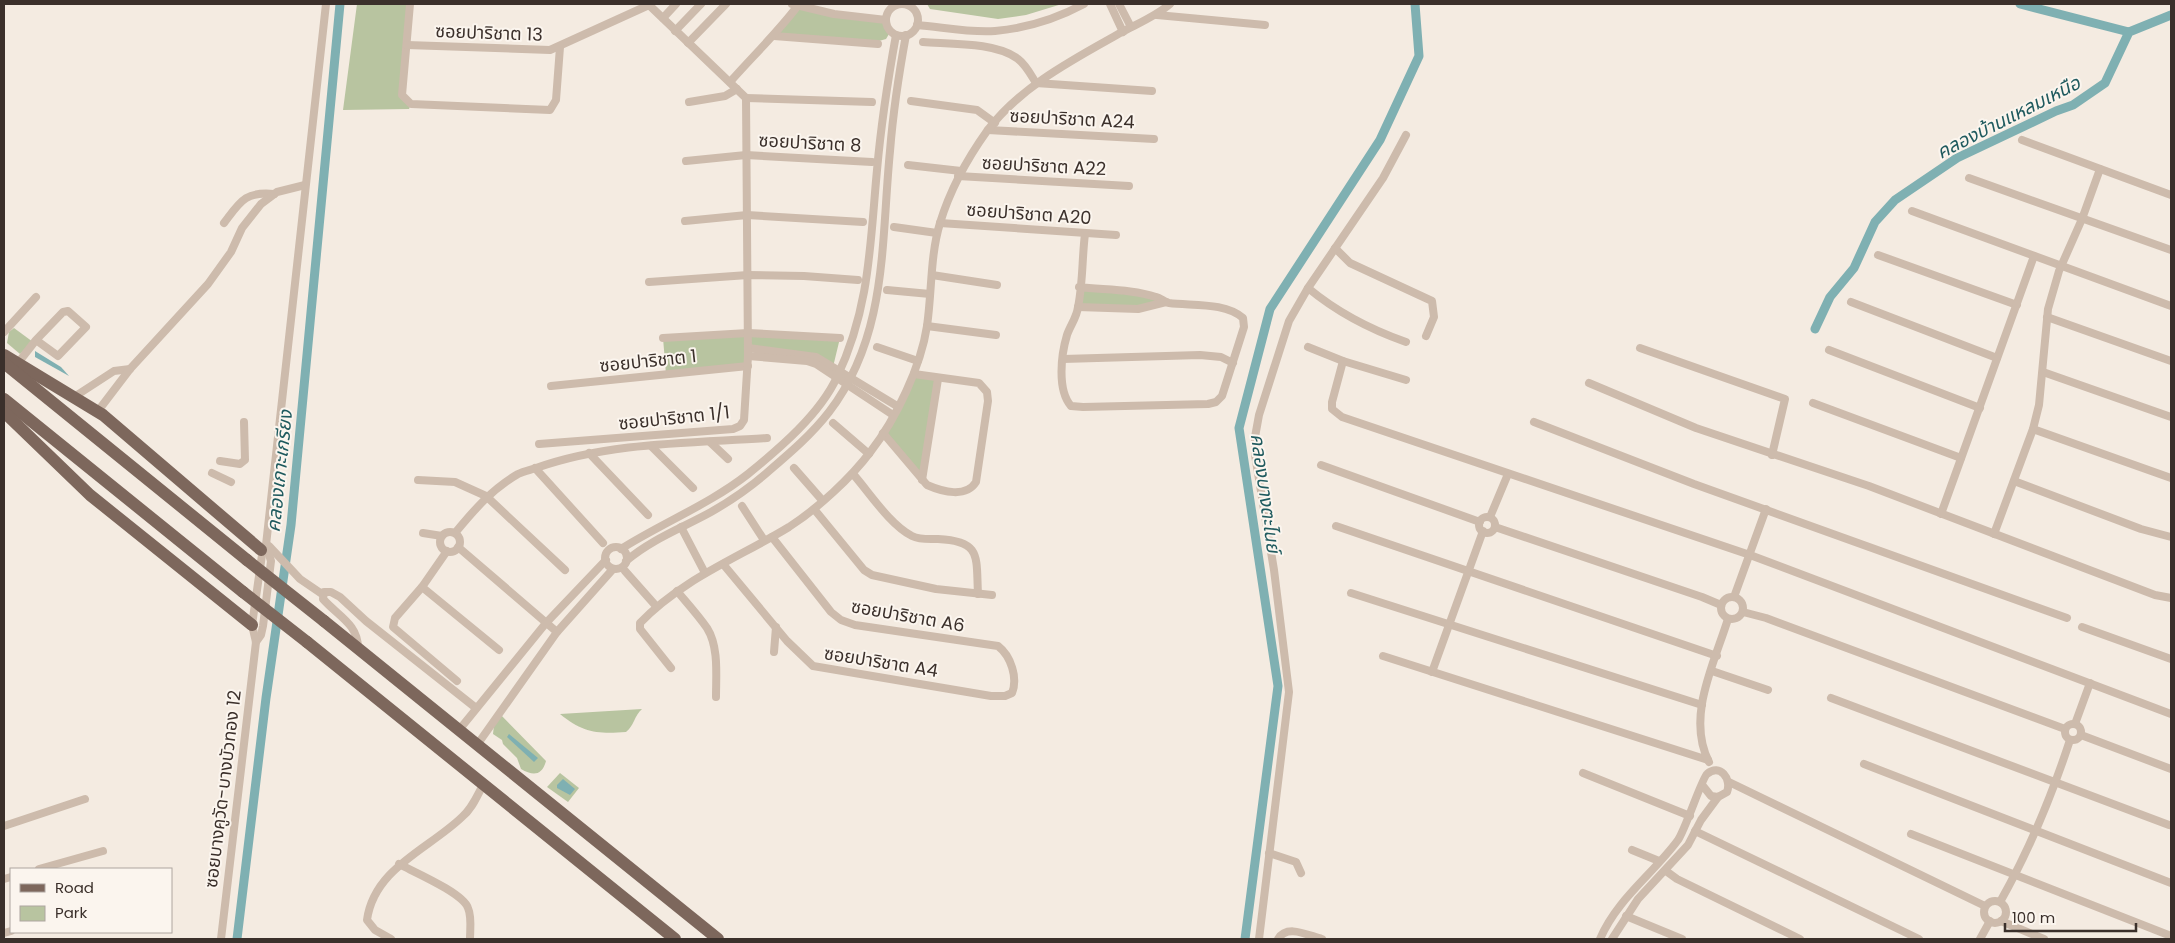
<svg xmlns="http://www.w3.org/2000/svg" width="2175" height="943" viewBox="0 0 2175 943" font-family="Poppins,'Noto Sans Thai',sans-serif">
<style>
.green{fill:#b8c4a0}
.water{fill:#7fb0b2}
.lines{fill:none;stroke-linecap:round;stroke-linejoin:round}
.canal{stroke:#7fb0b2;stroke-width:9}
.street{stroke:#cdbbac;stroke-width:8}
.primary{stroke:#7d675c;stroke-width:12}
.primary-bridge{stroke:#7d675c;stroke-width:12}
.labels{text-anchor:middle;stroke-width:4;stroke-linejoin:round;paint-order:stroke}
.street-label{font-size:18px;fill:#3b302b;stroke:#fbf5ee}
.water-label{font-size:19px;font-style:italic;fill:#1f5a5e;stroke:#fbf5ee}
</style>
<rect width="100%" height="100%" fill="#f4ebe1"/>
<g class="green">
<polygon points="357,4 410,4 402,95 411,104 409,109 343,110"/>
<polygon points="927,4 1062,4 1026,15 998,19 930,9"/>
<polygon points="796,8 884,22 889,34 886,39 879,41 778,35"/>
<polygon points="1079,287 1140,294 1166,302 1153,306 1078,307"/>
<polygon points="14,328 33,342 20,354 7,343 9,332"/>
<polygon points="748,333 840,338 833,367 748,348 748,366 666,374 663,338"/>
<polygon points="914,374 938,379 922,480 883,433"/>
<path d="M642 709C634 716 634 726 626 732 598 734 583 733 560 714Z"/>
<path d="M499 713 546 761C542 776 533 776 521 769L517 758 503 744 502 740 493 734 494 725Z"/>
<polygon points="560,773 579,788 568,802 547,787"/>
</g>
<g class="water">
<polygon points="35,351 61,367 69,376 35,357"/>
<polygon points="509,734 538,758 534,762 507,737"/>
<polygon points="563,779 575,789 570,795 557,788 557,785"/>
</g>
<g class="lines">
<g class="canal">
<polyline points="2020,4 2129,32"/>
<polyline points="1815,329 1830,297 1854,268 1875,222 1895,200 1957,158 2056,111 2073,105 2105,83 2129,32 2171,15"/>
<polyline points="237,939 266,698 291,525 340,4"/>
<polyline points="1245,939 1278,686 1239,428 1270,309 1380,140 1419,56 1415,4"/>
</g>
<g class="street">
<polyline points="410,4 402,95 411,104 550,110 556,100 560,47"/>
<polyline points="792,4 834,14 886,20"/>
<polyline points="1110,4 1123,32"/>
<polyline points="1119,4 1131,27"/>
<circle cx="902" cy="20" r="16"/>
<polyline points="1157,15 1265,25"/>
<polyline points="663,18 676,4"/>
<path d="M917 25C942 27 970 33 995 31 1028 28 1056 19 1084 4"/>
<polyline points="675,31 701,4"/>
<polyline points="774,36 878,44"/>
<path d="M923 42C949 44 997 42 1018 59 1026 65 1031 75 1036 83L1152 91"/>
<polyline points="688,43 726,4"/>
<polyline points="407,45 550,50 649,5"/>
<path d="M730 82C752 57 776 34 796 8"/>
<polyline points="746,98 872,102"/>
<polyline points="911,101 977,110 995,123"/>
<polyline points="689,102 725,96 737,89"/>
<polyline points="988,130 1154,139"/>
<polyline points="2022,140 2171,195"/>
<polyline points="686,161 746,155 872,162"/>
<polyline points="908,165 961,171"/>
<polyline points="958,176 1129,186"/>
<polyline points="1969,178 2171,250"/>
<polyline points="1912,211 2171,306"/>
<polyline points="685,221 747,215 863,222"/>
<path d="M224 223C240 202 245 191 274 194"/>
<polyline points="940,223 1116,235"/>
<polyline points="894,227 937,233"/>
<polyline points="1335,248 1350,263 1432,301 1434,317 1426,336"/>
<polyline points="1878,255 2017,305"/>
<polyline points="932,275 997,285"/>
<polyline points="649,282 748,275 804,276 858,280"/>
<path d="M1079 287C1104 290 1132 289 1156 297 1161 298 1164 302 1169 303 1192 306 1225 302 1243 318L1244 327 1222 396 1216 402 1208 404 1083 407 1071 406C1057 390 1061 355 1067 335 1070 326 1077 317 1078 307 1083 283 1082 257 1085 234"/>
<path d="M1308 288C1338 313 1369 329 1406 342"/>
<polyline points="887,290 930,294"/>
<polyline points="1851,302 1997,358"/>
<polyline points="1078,307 1138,309 1166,302"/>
<polyline points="2047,317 2171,361"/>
<polyline points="927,326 996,335"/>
<polyline points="4,332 36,297"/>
<polyline points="663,338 748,333 840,338"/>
<polyline points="877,347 918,361"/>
<polyline points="1308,347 1343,361 1406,380"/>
<polyline points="748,348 816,357 897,406"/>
<polyline points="1640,348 1785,399 1772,455"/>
<polyline points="1829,350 1980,408"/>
<polyline points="748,356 807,361 816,364 893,415"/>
<polyline points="1063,359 1200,355 1221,357 1233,363"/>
<polyline points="1343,361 1332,402 1332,409 1342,417 1750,555 2171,714"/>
<polyline points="18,363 36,340 63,312 68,311 86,327 58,356 36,340"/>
<polyline points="2043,372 2171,417"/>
<polyline points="1589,383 1696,428 1869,486 2155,595 2171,598"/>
<polyline points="551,386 748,366"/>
<polyline points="74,397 114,371 130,369"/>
<polyline points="1813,403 1961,458"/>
<polyline points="98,411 130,369 208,284 231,252 242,228 261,204 277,192 305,185"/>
<polyline points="1534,422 1694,484 2067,618"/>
<polyline points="833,423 869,454"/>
<polyline points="2033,429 2171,478"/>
<path d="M883 433 927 485C943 492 966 498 976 482L988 401 987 392 979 383 914 374"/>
<polyline points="710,442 728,459"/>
<polyline points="539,444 733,429 740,426 744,420 748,356 746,98 648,4"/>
<polyline points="651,446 693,488"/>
<polyline points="589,453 648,515"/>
<polyline points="220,461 240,464 245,460 244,422"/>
<polyline points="1321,465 1480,522"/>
<polyline points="535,468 603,543"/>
<polyline points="794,468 822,500"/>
<polyline points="212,473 231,482"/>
<path d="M853 474C869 492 890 525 912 536 920 540 929 539 938 539 982 541 976 557 978 594"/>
<polyline points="418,480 455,482 486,496 565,570"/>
<polyline points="922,480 938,379"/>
<polyline points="2014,481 2141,529 2171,537"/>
<polyline points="742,506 764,540"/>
<polyline points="814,509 864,570 872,575 936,589 992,595"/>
<polyline points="1941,514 2034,256"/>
<circle cx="1487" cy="525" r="8"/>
<polyline points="1490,517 1508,474"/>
<polyline points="1336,526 1717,656"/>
<polyline points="681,527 705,573"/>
<polyline points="1495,527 1702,597 1721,605"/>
<circle cx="450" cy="542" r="10"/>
<polyline points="423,533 442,536"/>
<path d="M455 533C474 510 492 489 518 474 524 471 530 470 536 468 609 442 691 443 767 438"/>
<polyline points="1994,534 2033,429 2039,405 2048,309 2059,271 2082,219 2100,169"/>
<polyline points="269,546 300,579 322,594"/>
<polyline points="458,547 557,632"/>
<circle cx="616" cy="558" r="11"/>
<path d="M621 549C662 523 710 504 748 474 780 448 820 414 837 377 870 308 870 244 877 170 881 125 888 79 896 35"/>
<polyline points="447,551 422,587 395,618 393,627 457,681"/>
<path d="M626 561C652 539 682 528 711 512 732 500 752 486 770 470 791 452 812 434 829 412 888 335 881 242 890 151 893 113 899 73 906 35"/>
<path d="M723 564 787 641 813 666 991 696H1005L1012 693C1018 678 1011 656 998 646L855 625 841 620 831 612 772 537"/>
<polyline points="625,571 656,606"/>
<polyline points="422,587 499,650"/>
<path d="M677 591C687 603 698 615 707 628 719 647 716 675 716 697"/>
<polyline points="1351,593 1702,705"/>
<circle cx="1732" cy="608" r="11"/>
<polyline points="1734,597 1766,509"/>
<polyline points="1743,612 1766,618 2065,729"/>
<polyline points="2082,627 2171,659"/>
<polyline points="256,642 261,635 263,626 271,561 266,545 326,4"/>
<path d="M358 648C358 624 338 616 323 599L324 592H331L340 597 366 621 476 708"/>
<polyline points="774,652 776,627"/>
<polyline points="1383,656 1708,760"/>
<path d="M671 668 640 629V623C682 579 738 558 789 527 817 509 851 478 871 451 896 419 921 366 927 326 932 292 930 256 940 223 950 190 967 159 987 131 1021 86 1074 59 1122 32 1139 23 1156 16 1170 4"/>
<polyline points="1712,671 1768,690"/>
<polyline points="1432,672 1483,531"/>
<polyline points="1831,698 2169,825"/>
<circle cx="2073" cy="732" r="8"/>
<polyline points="2075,724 2090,683"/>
<polyline points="459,730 546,623 606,560"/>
<polyline points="2081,735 2171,769"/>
<polyline points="477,745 557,632 613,569"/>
<path d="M1709 762C1686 717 1714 664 1728 619"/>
<polyline points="1864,764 2171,883"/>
<polyline points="1583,773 1690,816"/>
<polyline points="1729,782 1985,906"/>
<polyline points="4,826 85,799"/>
<polyline points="1695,831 1919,939"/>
<polyline points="1911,834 2171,936"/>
<polyline points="1632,850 1659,861"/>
<polyline points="1269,853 1296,862 1301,873"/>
<path d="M399 864C414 872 463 893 468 908 472 917 470 930 470 939"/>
<polyline points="39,869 103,851"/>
<polyline points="1666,871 1677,879 1800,939"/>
<polyline points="4,879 11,877"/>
<circle cx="1995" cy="912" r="11"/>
<path d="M2000 902C2029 851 2052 795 2070 740"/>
<polyline points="1626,916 1682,939"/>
<polyline points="2001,921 2044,939"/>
<polyline points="4,933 11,931"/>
<polyline points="221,939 256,642 252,625 263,548"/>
<path d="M391 939 375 930 367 920C374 868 429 849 462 817 472 809 477 796 483 785"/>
<polyline points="1259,939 1289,692 1274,570 1255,455 1255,437 1259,415 1289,321 1308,288 1383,178 1406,135"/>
<path d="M1278 939C1287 924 1307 935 1322 939"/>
<path d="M1600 939C1617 899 1653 874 1678 840 1686 828 1702 778 1707 774 1720 763 1732 779 1727 792L1718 797 1711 796 1703 786"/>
<polyline points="1612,939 1638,899 1688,845 1701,820 1718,797"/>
<polyline points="1980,939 1990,921"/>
</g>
<g class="primary">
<polyline points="4,355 103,415 261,550"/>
<polyline points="4,363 247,560"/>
<polyline points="4,399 243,592"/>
<polyline points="4,412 90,495 252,625"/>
<polyline points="324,621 718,939"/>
<polyline points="307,642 675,939"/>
</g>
<g class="primary-bridge">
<polyline points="247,560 324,621"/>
<polyline points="243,592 307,642"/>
</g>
</g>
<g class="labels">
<g class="street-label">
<text transform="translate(489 33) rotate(2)" y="6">ซอยปาริชาต 13</text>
<text transform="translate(1072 119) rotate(3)" y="6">ซอยปาริชาต A24</text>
<text transform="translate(810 143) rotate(3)" y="6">ซอยปาริชาต 8</text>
<text transform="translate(1044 166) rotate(3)" y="6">ซอยปาริชาต A22</text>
<text transform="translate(1029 214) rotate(4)" y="6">ซอยปาริชาต A20</text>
<text transform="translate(648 361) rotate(-6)" y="6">ซอยปาริชาต 1</text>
<text transform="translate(674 418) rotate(-6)" y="6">ซอยปาริชาต 1/1</text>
<text transform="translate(908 616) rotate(10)" y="6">ซอยปาริชาต A6</text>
<text transform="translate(881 662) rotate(9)" y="6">ซอยปาริชาต A4</text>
<text transform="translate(223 789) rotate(-83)" y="6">ซอยบางคูวัด-บางบัวทอง 12</text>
</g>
<g class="water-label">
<text transform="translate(2008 117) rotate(-27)" y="7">คลองบ้านแหลมเหนือ</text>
<text transform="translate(279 471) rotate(-84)" y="7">คลองเกาะเกรียง</text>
<text transform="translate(1266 493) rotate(82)" y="7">คลองบางตะไนย์</text>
</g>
</g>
<rect width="2175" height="943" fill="none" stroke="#3b302b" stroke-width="10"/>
<rect x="10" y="868" width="162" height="65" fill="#fbf5ee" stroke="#aea6a0"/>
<rect x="20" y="884" width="25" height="8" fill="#7d675c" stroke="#aea6a0"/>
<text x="55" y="893" font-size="15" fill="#3b302b">Road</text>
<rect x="20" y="906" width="25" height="15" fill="#b8c4a0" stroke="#aea6a0"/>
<text x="55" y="918" font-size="15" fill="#3b302b">Park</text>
<path d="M2005 923v8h131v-8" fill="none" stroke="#3b302b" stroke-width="2.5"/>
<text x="2012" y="923" font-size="15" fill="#3b302b" stroke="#fbf5ee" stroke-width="4" paint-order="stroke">100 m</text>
</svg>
